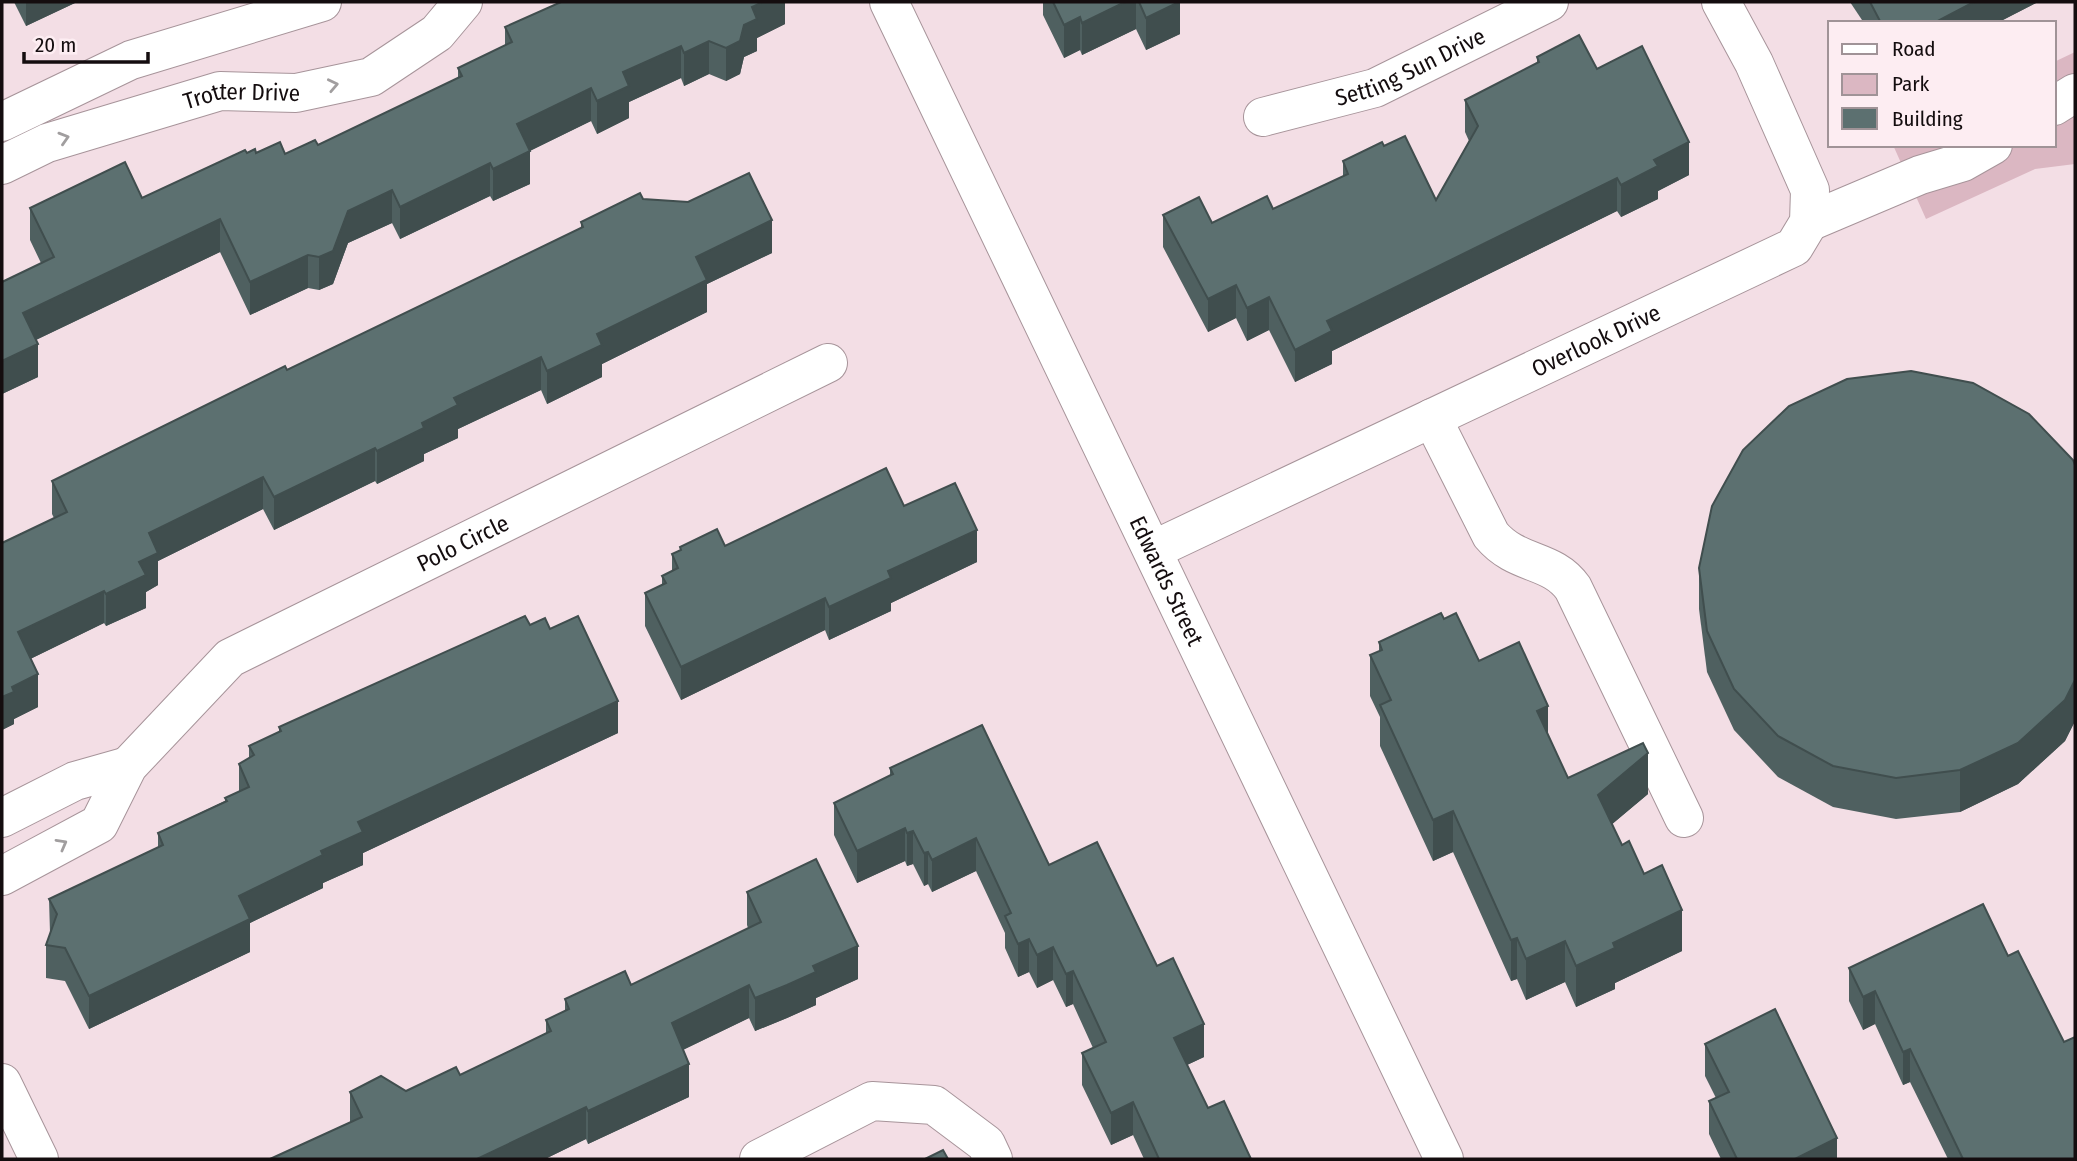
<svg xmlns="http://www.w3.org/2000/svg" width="2077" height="1161" viewBox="0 0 2077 1161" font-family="'Fira Sans Condensed',sans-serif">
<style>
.green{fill:#dbb7c2}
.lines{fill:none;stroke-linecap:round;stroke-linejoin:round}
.minor-casing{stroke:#a7949a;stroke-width:40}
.major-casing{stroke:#a7949a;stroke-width:40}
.minor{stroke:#fff;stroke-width:38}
.major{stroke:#fff;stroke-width:38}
.wall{fill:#4f6060}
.shaded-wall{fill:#404e4e}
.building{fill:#5c7070;stroke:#404e4e;stroke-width:2}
.oneway{stroke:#a19e9f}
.labels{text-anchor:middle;stroke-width:7;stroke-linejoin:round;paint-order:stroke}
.street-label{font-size:23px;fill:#140d0f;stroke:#fdedf2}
</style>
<rect width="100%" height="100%" fill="#f3dee5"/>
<polygon class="green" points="2075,52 2075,164 2035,169 1926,219 1893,145 2054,145 2054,62"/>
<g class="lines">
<defs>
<g id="minor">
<polyline points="2054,106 2075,93"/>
<path id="s1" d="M1263 117 1375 88 1549 2"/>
<polyline points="2,122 131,60 322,2"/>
<path id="s2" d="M2 165 47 143 220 91 296 93 371 77 437 33 463 2"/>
<polyline points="1809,222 1920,175 1963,162 1993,145"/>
<path d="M1432 418 1491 535C1517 566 1552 558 1573 588L1684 818"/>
<path id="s3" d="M1153 550 1794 247 1809 222 1810 190 1754 63 1721 2"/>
<polyline points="2,818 75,781 128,766"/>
<path id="s4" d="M2 876 99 824 128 766 230 658 828 363"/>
<polyline points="2,1083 39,1159"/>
<polyline points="759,1159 872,1101 934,1105 986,1144 993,1159"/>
</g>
<g id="major">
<path id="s5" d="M889 2 1444 1159"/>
</g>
</defs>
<use href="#minor" class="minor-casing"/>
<use href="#major" class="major-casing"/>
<use href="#minor" class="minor"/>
<use href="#major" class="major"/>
</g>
<g class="wall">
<polygon points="14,2 77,2 26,26"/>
<polygon points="785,2 785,24 757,38 757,51 744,57 740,74 726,81 709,74 684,86 681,78 629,102 629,118 597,134 591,121 530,151 530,184 493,201 490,196 400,239 392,223 348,243 333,284 319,290 308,288 250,315 220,252 36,340 38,377 2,394 41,263 30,240 30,208 142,198 247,153 285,154 318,145 458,78 458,68 505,46 505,27"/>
<polygon points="1043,2 1180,2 1180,34 1146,50 1136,29 1082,55 1080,50 1064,58 1043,15"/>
<polygon points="1850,2 2038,2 1997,23 1864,23"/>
<polygon points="1537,57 1597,69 1689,175 1658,191 1658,199 1621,217 1617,211 1332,351 1332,364 1295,382 1269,330 1247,341 1236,318 1208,332 1163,247 1163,215 1212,223 1273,209 1343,176 1343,161 1384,146 1436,200 1469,141 1465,132 1465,100 1537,63"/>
<polygon points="643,199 772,253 707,284 707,312 602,364 602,377 547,404 541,390 458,429 458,438 424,454 424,461 377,484 375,481 274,530 263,509 158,561 158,585 146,592 146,608 106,626 104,623 30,659 38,707 14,719 14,724 2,730 2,543 54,518 52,514 52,481 287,370 581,228 581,222"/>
<polygon points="2075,465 2075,721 2065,741 2018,784 1960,812 1896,819 1833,807 1778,777 1734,730 1707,672 1699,609 1699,568"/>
<polygon points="904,506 977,562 891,603 891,611 829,640 825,630 681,700 645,626 645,593 662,585 662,576 672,571 672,554 680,550 680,547 725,546"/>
<polygon points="1444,619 1479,661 1548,736 1568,778 1648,794 1612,824 1622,845 1644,874 1682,951 1615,983 1615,989 1576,1007 1565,982 1526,1000 1517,979 1511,981 1453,852 1433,861 1380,746 1380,717 1370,696 1370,655 1379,651 1379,642"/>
<polygon points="530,625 550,629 618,733 363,853 363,865 323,883 323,888 250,923 250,952 89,1029 65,981 46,978 46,945 50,933 49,899 158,847 158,833 225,801 225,798 239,792 239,764 249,758 249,746 279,732 279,727"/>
<polygon points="890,768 1049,865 1157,966 1204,1057 1187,1065 1208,1108 1251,1159 1144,1159 1133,1135 1111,1145 1082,1085 1082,1053 1093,1048 1073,1004 1066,1007 1053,980 1037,988 1029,972 1018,977 1005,948 1005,933 976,871 932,892 928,884 924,886 913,864 907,866 905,861 857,883 834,835 834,803 890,776"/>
<polygon points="747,892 858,979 816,998 816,1005 787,1018 755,1031 749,1018 683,1050 689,1097 588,1144 586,1139 545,1159 270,1159 350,1122 350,1092 406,1091 460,1075 546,1033 546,1020 565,1011 565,999 631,985 748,928 747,925"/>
<polygon points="2008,956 2064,1042 2075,1159 1948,1159 1910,1082 1903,1085 1875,1024 1863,1030 1849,1001 1849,968"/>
<polygon points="1705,1044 1837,1159 1721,1159 1709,1134 1709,1101 1716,1098 1705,1076"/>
</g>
<g class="shaded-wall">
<polygon points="26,2 77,2 26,26"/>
<polygon points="763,2 785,2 785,24 757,38 757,51 744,57 740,74 726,81 726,48 744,25 752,7"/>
<polygon points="1125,2 1136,2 1136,29 1082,55 1082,23"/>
<polygon points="1179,2 1180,2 1180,34 1146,50 1146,18"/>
<polygon points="1974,2 2038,2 1997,23 1934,23"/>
<polygon points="1080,17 1080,50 1064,58 1064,25"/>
<polygon points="709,41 709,74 684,86 684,53"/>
<polygon points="681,46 681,78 629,102 629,118 597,134 597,101 623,72"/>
<polygon points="591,88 591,121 517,157 517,124"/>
<polygon points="1689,142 1689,175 1658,191 1658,199 1621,217 1621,185 1654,160"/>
<polygon points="530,151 530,184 493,201 493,169"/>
<polygon points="490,163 490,196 400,239 400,207"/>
<polygon points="1617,178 1617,211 1332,351 1332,364 1295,382 1295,350 1327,321"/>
<polygon points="392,190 392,223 348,243 333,284 319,290 319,257 348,211"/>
<polygon points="220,219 220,252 23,346 23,313"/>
<polygon points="772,220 772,253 707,284 707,312 602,364 602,377 547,404 547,371 597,334 696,257"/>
<polygon points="308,255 308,288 250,315 250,282"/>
<polygon points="1236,285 1236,318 1208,332 1208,299"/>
<polygon points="1269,297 1269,330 1247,341 1247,308"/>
<polygon points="38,344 38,377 2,394 2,361"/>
<polygon points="541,357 541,390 458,429 458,438 424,454 424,461 377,484 377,451 422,423 454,398"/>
<polygon points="375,448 375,481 274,530 274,497"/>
<polygon points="263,477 263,509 158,561 158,585 146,592 146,608 106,626 106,594 149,533"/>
<polygon points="977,530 977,562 891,603 891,611 829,640 829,607 888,571"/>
<polygon points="104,591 104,623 18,665 18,632"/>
<polygon points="825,598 825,630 681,700 681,667"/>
<polygon points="38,674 38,707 14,719 14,724 2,730 2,697 12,687"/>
<polygon points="2075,680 2075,721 2065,741 2018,784 1960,812 1960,770"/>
<polygon points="618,701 618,733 363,853 363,865 323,883 323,888 250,923 250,952 89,1029 89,996 239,896 321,851 358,822"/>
<polygon points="1548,706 1548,747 1537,711"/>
<polygon points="1648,753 1648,794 1598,836 1598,795"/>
<polygon points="1453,811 1453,852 1433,861 1433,820"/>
<polygon points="905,828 905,861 857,883 857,851"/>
<polygon points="913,831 913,864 907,866 907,833"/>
<polygon points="976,838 976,871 932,892 932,860"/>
<polygon points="928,852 928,884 924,886 924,853"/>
<polygon points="1682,910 1682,951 1615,983 1615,989 1576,1007 1576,966 1613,943"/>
<polygon points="1517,938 1517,979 1511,981 1511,940"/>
<polygon points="1029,939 1029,972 1018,977 1018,944"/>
<polygon points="1565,941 1565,982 1526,1000 1526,959"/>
<polygon points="858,946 858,979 816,998 816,1005 787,1018 755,1031 755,998 813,966"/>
<polygon points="1053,947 1053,980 1037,988 1037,955"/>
<polygon points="1073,971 1073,1004 1066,1007 1066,974"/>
<polygon points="749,985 749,1018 672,1055 672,1023"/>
<polygon points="1875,991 1875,1024 1863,1030 1863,997"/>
<polygon points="1204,1024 1204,1057 1174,1071 1174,1038"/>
<polygon points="1910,1049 1910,1082 1903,1085 1903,1052"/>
<polygon points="689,1064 689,1097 588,1144 588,1111"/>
<polygon points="1133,1102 1133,1135 1111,1145 1111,1113"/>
<polygon points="586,1107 586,1139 545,1159 477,1159"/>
<polygon points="1837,1138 1837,1159 1795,1159"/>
</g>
<g class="building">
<polygon points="561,2 763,2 752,7 757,19 744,25 740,41 726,48 709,41 684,53 681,46 623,72 629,86 597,101 591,88 517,124 530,151 493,169 490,163 400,207 392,190 348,211 333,251 319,257 308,255 250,282 220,219 23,313 38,344 2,361 2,282 54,257 30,208 125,162 142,198 245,150 247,153 255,149 256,153 280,142 285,154 315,140 318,145 462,76 458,68 512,42 505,27"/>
<polygon points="1053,2 1125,2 1082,23 1080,17 1064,25"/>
<polygon points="1139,2 1179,2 1146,18"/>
<polygon points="1870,2 1974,2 1934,23 1881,23"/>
<polygon points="1579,35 1597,69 1642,46 1689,142 1654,160 1658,166 1621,185 1617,178 1327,321 1332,331 1295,350 1269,297 1247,308 1236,285 1208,299 1163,215 1199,197 1212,223 1267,196 1273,209 1348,174 1343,161 1382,142 1384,146 1405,136 1436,200 1478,126 1465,100 1539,62 1537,57"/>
<polygon points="749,173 772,220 696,257 707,280 597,334 602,345 547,371 541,357 454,398 458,405 422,423 424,428 377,451 375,448 274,497 263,477 149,533 158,553 139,562 146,575 106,594 104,591 18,632 38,674 12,687 14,692 2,697 2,543 67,512 52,481 285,366 287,370 583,227 581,222 640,193 643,199 688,202"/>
<polygon points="1911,371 1973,383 2029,414 2073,460 2075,465 2075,680 2065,700 2018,743 1960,770 1896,778 1833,766 1778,736 1734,689 1707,631 1699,568 1712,506 1743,450 1789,406 1847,379"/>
<polygon points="886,468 904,506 955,483 977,530 888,571 891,578 829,607 825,598 681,667 645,593 666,583 662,576 678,568 672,554 681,550 680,547 717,529 725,546"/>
<polygon points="1441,613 1444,619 1456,613 1479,661 1519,642 1548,706 1537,711 1568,778 1643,743 1648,753 1598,795 1622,845 1629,841 1644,874 1662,865 1682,910 1613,943 1615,948 1576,966 1565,941 1526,959 1517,938 1511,940 1453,811 1433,820 1380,705 1391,700 1370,655 1382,650 1379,642"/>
<polygon points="525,616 530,625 545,618 550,629 578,616 618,701 358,822 363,832 321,851 323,855 239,896 250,919 89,996 65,948 46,945 57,914 49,899 163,845 158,833 227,801 225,798 249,787 239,764 254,755 249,746 281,731 279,727"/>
<polygon points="982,725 1049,865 1097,842 1157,966 1173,958 1204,1024 1174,1038 1208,1108 1224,1101 1251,1159 1159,1159 1133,1102 1111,1113 1082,1053 1106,1042 1073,971 1066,974 1053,947 1037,955 1029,939 1018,944 1005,916 1011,913 976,838 932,860 928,852 924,853 913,831 907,833 905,828 857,851 834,803 893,774 890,768"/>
<polygon points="816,859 858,946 813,966 816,972 787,985 755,998 749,985 672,1023 689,1064 588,1111 586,1107 477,1159 270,1159 362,1117 350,1092 381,1076 406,1091 456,1067 460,1075 551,1031 546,1020 569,1009 565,999 625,971 631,985 761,922 747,892"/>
<polygon points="1983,904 2008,956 2018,951 2064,1042 2075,1037 2075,1159 1963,1159 1910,1049 1903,1052 1875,991 1863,997 1849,968"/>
<polygon points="1775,1009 1837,1138 1795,1159 1737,1159 1709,1101 1729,1092 1705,1044"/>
<polygon points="943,1150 948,1159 925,1159"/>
</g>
<defs><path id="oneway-chevron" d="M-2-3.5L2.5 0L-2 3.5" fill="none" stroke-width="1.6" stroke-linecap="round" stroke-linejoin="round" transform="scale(1.75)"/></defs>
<g class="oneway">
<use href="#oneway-chevron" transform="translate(333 85) rotate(-12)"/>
<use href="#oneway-chevron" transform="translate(64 138) rotate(-17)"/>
<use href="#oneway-chevron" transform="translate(62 844) rotate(-29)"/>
</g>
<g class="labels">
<g class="street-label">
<text dy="8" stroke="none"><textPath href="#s1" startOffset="156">Setting Sun Drive</textPath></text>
<text dy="8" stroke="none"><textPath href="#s2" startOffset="252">Trotter Drive</textPath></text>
<text dy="8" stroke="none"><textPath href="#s3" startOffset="490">Overlook Drive</textPath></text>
<text dy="8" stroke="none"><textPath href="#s4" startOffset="583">Polo Circle</textPath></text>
<text dy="8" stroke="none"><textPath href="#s5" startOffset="642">Edwards Street</textPath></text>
</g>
</g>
<rect width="2077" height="1161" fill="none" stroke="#140d0f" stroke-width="7"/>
<rect x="1828" y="21" width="228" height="126" fill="#fdedf2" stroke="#a09397" stroke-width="2"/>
<rect x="1842" y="44" width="35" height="10" fill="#ffffff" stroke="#a09397" stroke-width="2"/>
<text x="1892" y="56" font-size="21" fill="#140d0f">Road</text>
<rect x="1842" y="74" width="35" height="21" fill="#dbb7c2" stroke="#a09397" stroke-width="2"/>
<text x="1892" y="91" font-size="21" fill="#140d0f">Park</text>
<rect x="1842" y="108" width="35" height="21" fill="#5c7070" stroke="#a09397" stroke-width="2"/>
<text x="1892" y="126" font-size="21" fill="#140d0f">Building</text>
<path d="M24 52v10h124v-10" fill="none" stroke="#140d0f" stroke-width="3.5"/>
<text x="35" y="52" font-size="21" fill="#140d0f" stroke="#fdedf2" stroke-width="5" paint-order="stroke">20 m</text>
</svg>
